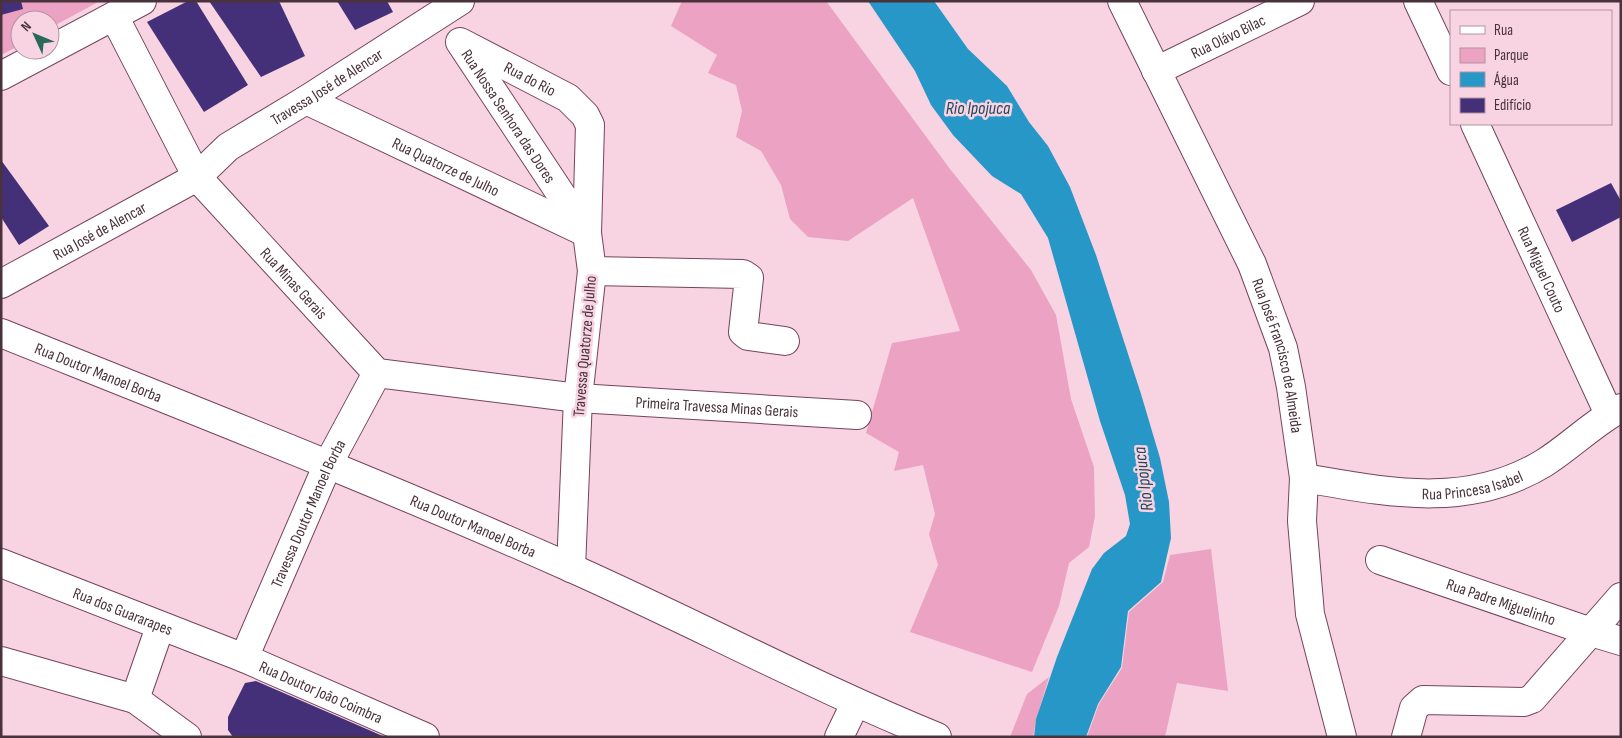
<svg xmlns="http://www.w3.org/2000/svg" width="1622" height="738" viewBox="0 0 1622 738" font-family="'Sofia Sans Condensed',sans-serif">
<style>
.green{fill:#eca3c3}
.water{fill:#2697c6}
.building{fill:#433079}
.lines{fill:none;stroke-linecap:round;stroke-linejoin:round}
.minor-casing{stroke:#76445b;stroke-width:30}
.major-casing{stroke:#76445b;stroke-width:30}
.minor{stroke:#fff;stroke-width:28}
.major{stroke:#fff;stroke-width:28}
.labels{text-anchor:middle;stroke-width:5;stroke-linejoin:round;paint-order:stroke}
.street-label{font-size:16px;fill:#49323c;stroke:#f8d3e2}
.water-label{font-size:18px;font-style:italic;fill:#1d495d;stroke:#f8d3e2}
</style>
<rect width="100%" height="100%" fill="#f8d3e2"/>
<g class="green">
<polygon points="1,1 100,1 50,28 50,20 20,20 20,45 1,55"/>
<polygon points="682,1 826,1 950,169 1031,270 1056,315 1071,399 1094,467 1095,516 1089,547 1069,563 1059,606 1032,672 910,632 938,565 929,534 935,514 923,465 894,471 899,452 866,433 892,343 960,331 913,198 848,241 808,237 790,219 781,185 761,151 736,137 742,111 736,85 708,73 717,55 671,26"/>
<polygon points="1211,549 1228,691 1177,683 1165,737 1087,737 1099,704 1122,668 1129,612 1163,582 1170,555"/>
<polygon points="1049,677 1036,720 1033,737 1010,737 1027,694"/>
</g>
<polygon class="water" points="868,1 934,1 968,49 1007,86 1029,122 1048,146 1070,187 1096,255 1141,394 1160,458 1169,502 1171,538 1161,582 1128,611 1121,667 1098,704 1086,737 1034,737 1036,719 1057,657 1092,569 1104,553 1126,536 1130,524 1125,495 1100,421 1048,238 1021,194 992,176 953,135 931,105 915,71"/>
<g class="building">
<polygon points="1,1 21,1 23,9 1,15"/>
<polygon points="188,1 196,1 248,85 204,112 147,22"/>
<polygon points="209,1 279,1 305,56 261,77"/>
<polygon points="337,1 387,1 393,12 355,30"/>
<polygon points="1,160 49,226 19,245 1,217"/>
<polygon points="1611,183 1621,201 1621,217 1572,242 1556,210"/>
<polygon points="256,681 385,737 233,737 228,730 228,717 245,683"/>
</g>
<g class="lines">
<defs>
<g id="minor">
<path id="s1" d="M1122 1 1252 264 1283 348 1291 387 1304 478 1302 521 1310 614 1342 737"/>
<polyline points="1418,1 1451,71"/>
<path id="s2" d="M114 16 197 177 377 373 578 398 857 415"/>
<path id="s3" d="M460 42 568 98 585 115 590 125 587 233 592 271 578 398 571 568"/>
<path id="s4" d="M462 45 586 232"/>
<path id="s5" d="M1156 71 1300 1"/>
<path id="s6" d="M306 100 587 233"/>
<path id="s7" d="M1475 124 1609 414"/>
<polyline points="592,271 743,274 749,278 743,332 748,336 785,341"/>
<path id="s8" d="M1 284 197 177 228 147 306 100 460 1"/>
<path id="s9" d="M1 333C191 409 382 484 569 567 693 622 812 686 937 737"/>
<path id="s10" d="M1304 478C1386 492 1467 510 1544 463 1571 446 1593 423 1621 408"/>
<path id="s11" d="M1380 560 1591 632 1621 641"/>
<path id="s12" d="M1 563 244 658 425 737"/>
<path id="s13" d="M244 658 328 464 377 373"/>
<polyline points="1,661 135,699 187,737"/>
<polyline points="135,699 160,627"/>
<polyline points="839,737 855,704"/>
<polyline points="1406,737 1414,708 1423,700 1524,702 1532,699 1621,597"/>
</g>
<polyline id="major" points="1,76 142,1"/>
</defs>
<use href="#minor" class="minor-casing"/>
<use href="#major" class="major-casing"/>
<use href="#minor" class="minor"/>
<use href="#major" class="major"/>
</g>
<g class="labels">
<g class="street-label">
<text dy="6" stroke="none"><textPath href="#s5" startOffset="80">Rua Olávo Bilac</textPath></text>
<text dy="6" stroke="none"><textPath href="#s3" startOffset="79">Rua do Rio</textPath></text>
<text dy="6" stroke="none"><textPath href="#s8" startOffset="382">Travessa José de Alencar</textPath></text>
<text dy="6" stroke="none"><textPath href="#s4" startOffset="85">Rua Nossa Senhora das Dores</textPath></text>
<text dy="6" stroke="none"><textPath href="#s6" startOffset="155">Rua Quatorze de Julho</textPath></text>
<text dy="6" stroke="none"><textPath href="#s8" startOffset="112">Rua José de Alencar</textPath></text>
<text dy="6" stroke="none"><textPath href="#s7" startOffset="160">Rua Miguel Couto</textPath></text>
<text dy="6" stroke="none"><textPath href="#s2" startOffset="325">Rua Minas Gerais</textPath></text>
<text transform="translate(584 346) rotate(-85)" y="6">Travessa Quatorze de Julho</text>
<text dy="6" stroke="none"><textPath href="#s1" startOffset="389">Rua José Francisco de Almeida</textPath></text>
<text dy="6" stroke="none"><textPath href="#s9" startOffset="105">Rua Doutor Manoel Borba</textPath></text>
<text dy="6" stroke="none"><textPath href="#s2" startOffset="789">Primeira Travessa Minas Gerais</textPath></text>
<text dy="6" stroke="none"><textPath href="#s10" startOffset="170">Rua Princesa Isabel</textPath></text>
<text dy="6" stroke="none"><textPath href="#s13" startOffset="158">Travessa Doutor Manoel Borba</textPath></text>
<text dy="6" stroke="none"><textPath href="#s9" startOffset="510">Rua Doutor Manoel Borba</textPath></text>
<text dy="6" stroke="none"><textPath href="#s11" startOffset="128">Rua Padre Miguelinho</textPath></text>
<text dy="6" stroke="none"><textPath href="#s12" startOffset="131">Rua dos Guararapes</textPath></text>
<text dy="6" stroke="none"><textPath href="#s12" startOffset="345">Rua Doutor João Coimbra</textPath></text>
</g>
<g class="water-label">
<text x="978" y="114">Rio Ipojuca</text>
<text transform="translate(1143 479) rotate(-97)" y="6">Rio Ipojuca</text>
</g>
</g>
<rect width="1622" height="738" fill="none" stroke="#49323c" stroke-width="5"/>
<rect x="1450" y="10" width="162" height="115" fill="#f8d3e2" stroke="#b293a0"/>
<rect x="1460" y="26" width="25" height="8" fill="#ffffff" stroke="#b293a0"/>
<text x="1494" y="35" font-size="15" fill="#49323c">Rua</text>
<rect x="1460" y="48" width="25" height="15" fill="#eca3c3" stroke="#b293a0"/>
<text x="1494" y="60" font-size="15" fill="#49323c">Parque</text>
<rect x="1460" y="72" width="25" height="15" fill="#2697c6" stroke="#b293a0"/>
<text x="1494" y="85" font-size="15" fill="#49323c">Água</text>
<rect x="1460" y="98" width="25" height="15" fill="#433079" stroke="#b293a0"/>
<text x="1494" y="110" font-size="15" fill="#49323c">Edifício</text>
<g transform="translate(35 35) rotate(314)"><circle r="24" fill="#f8d3e2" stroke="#b293a0"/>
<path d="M0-4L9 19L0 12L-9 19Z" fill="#2a6957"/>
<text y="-8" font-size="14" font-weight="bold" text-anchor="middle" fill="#49323c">N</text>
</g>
</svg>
